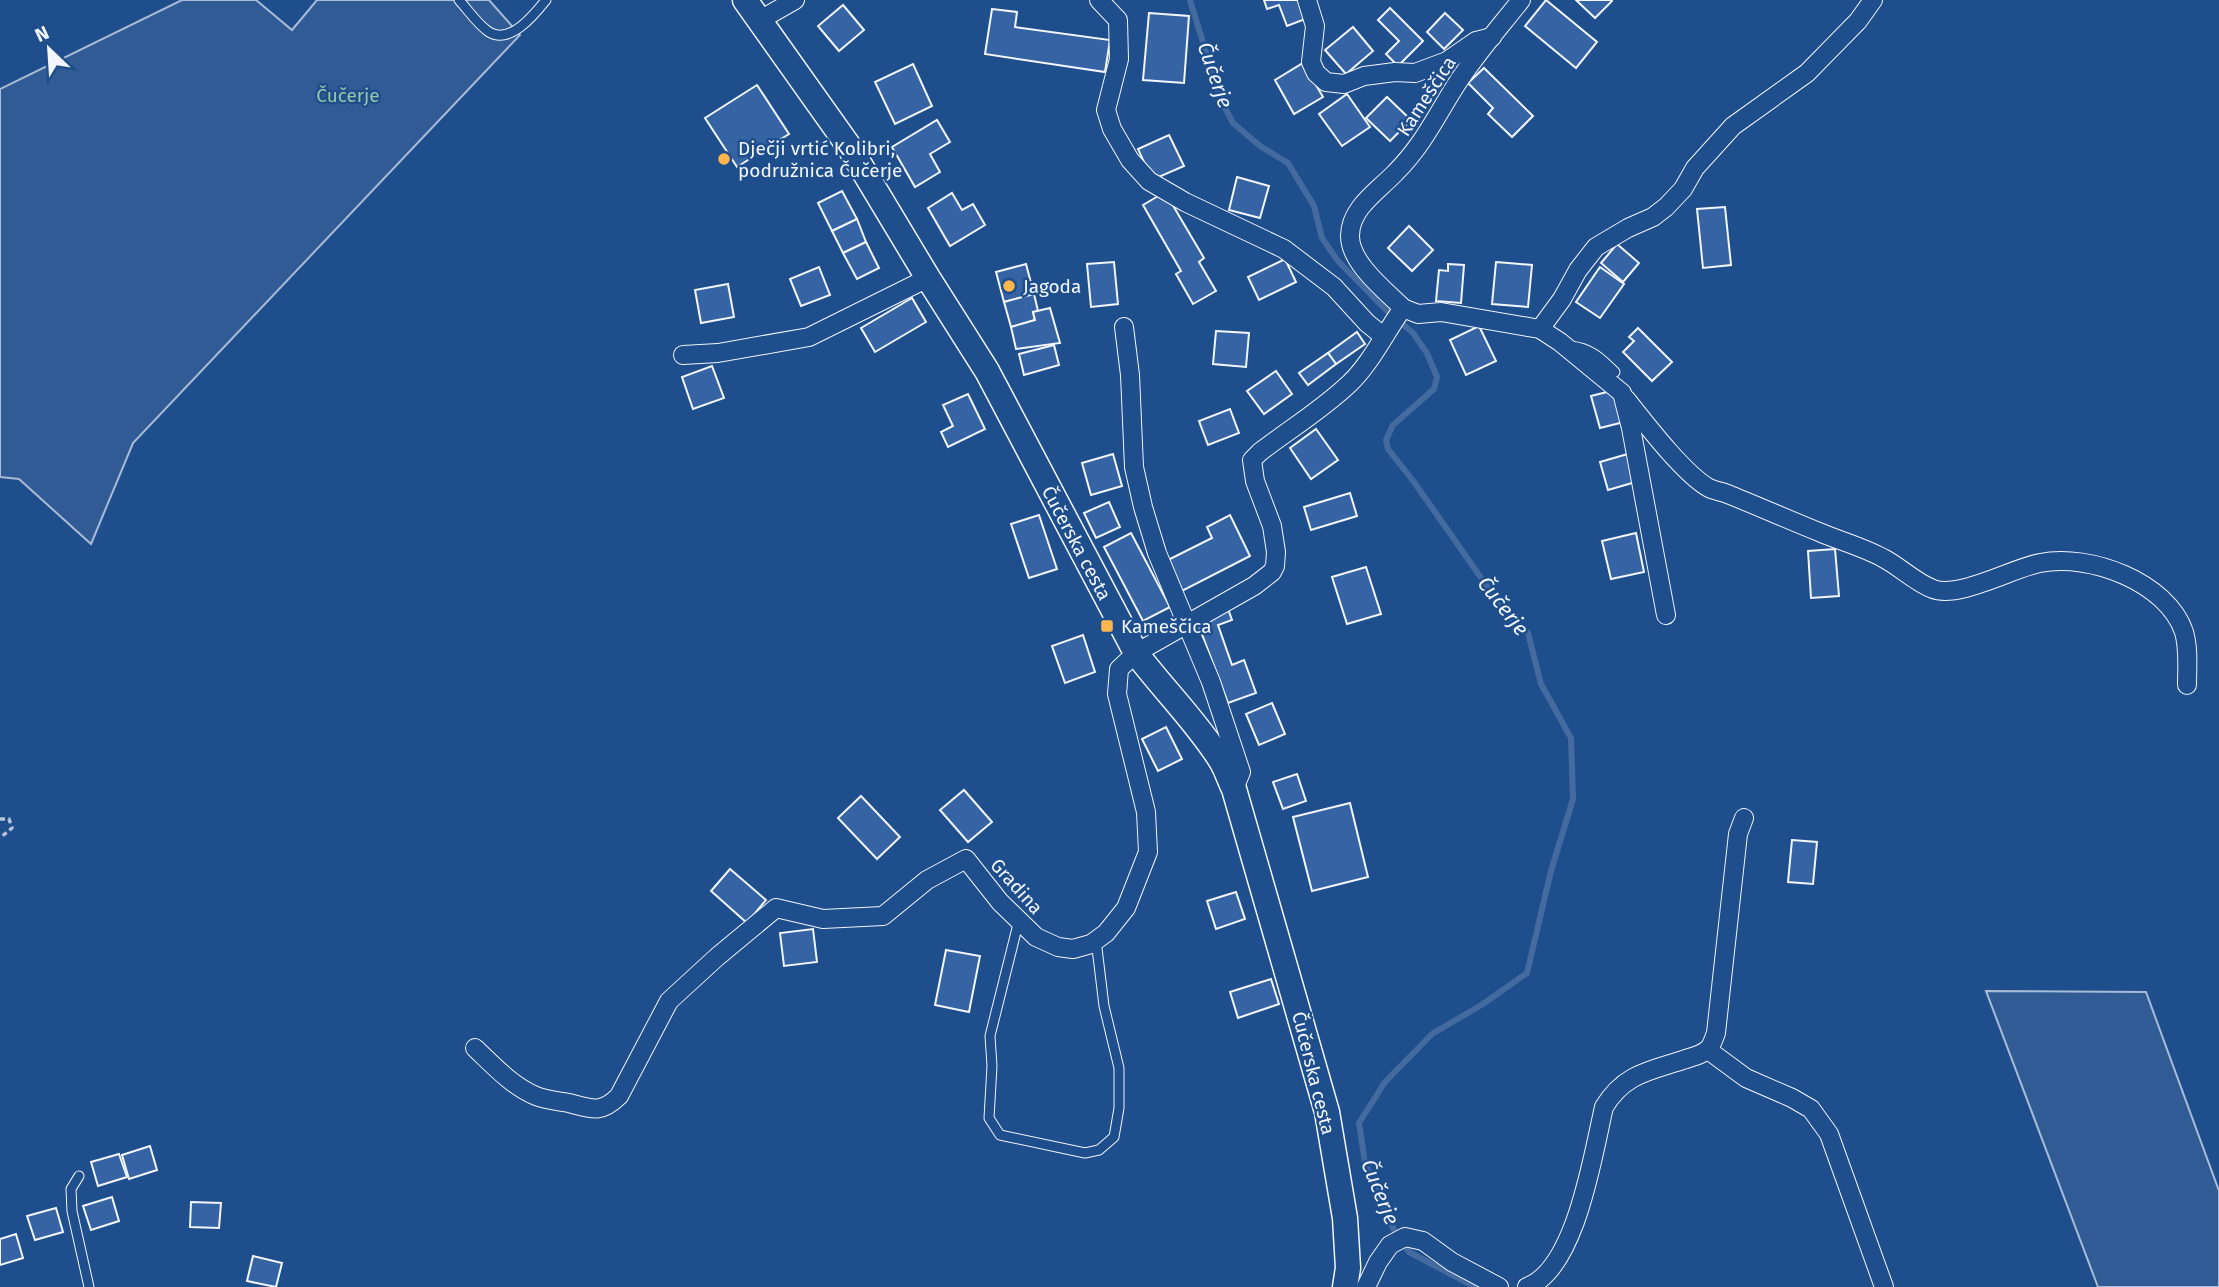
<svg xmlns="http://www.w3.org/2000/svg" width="2219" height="1287" viewBox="0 0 2219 1287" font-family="'Fira Sans',sans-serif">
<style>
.built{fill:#305b95;stroke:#a8bbd7;stroke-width:2}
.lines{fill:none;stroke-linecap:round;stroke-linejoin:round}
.stream{stroke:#446ba0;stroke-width:6}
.building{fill:#3563a3;stroke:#f2f6ff;stroke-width:2}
.lane-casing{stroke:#f2f6ff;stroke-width:11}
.street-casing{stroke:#f2f6ff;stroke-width:20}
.secondary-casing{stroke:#f2f6ff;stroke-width:27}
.path{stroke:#b3c4dc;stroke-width:3.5;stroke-dasharray:5 3.5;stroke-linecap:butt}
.lane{stroke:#1f4e8c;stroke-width:9}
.street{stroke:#1f4e8c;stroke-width:18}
.secondary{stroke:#1f4e8c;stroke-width:24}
.poi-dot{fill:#ffb74d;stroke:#1f4e8c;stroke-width:2.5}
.labels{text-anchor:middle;stroke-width:5;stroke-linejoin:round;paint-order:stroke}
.park-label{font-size:19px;fill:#97c8a6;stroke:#1f4e8c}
.street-label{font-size:19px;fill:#f2f6ff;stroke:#1f4e8c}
.poi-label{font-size:19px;fill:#f2f6ff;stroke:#1f4e8c;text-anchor:start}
.water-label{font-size:21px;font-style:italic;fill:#f2f6ff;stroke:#1f4e8c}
</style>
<rect width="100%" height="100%" fill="#1f4e8c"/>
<g class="built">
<polygon points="182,0 256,0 292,30 317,0 489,0 520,35 133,443 91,544 19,479 0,477 0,89"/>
<polygon points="1986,991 2146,992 2219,1191 2219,1287 2098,1287"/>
</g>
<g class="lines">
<polyline class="stream" points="1190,0 1220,98 1233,123 1260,146 1288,163 1314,206 1322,238 1338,261 1386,310 1413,333 1427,353 1437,377 1434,389 1393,425 1386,440 1388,449 1414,482 1505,612 1528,633 1541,684 1571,738 1573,799 1551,871 1527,973 1483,1004 1432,1034 1385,1082 1359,1123 1365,1163 1393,1228 1409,1252 1475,1287"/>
</g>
<g class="building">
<polygon points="1264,0 1301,0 1308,18 1287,26 1279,5 1267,9"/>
<polygon points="1546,0 1597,42 1576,68 1525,26"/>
<polygon points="1576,0 1611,0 1612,1 1595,18"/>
<polygon points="843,5 864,30 839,51 818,26"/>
<polygon points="1390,8 1423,41 1398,66 1386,54 1399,41 1378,20"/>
<polygon points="992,9 1017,12 1015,27 1110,40 1105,72 985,54"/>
<polygon points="1149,13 1189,16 1184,83 1143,80"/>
<polygon points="1445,13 1463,30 1444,49 1427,32"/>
<polygon points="1353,27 1373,51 1346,74 1325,50"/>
<polygon points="1303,63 1323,97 1294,114 1275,80"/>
<polygon points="913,64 932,106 895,124 875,82"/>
<polygon points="1484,68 1533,116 1512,137 1488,114 1493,108 1468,83"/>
<polygon points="757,85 789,134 737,167 705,118"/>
<polygon points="1347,94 1370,127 1342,146 1319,114"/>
<polygon points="1387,97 1411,120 1390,141 1366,118"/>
<polygon points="937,120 950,142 930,154 940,172 915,187 892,147"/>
<polygon points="1169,135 1184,166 1152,180 1138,149"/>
<polygon points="1237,177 1269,186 1260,218 1229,210"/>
<polygon points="842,191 857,219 832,231 818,203"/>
<polygon points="1165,192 1204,258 1199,262 1216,291 1193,304 1176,274 1181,271 1143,205"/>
<polygon points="952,193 962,210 973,204 985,225 950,246 928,208"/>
<polygon points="1725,207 1731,265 1703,268 1697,209"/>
<polygon points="857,219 866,242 843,253 832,231"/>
<polygon points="1409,226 1433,250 1412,271 1388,248"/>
<polygon points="866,242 879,268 857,279 843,253"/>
<polygon points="1617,244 1639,263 1623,282 1601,263"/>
<polygon points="1285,259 1296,282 1259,300 1248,277"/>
<polygon points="1114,262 1118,304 1091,307 1087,264"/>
<polygon points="1496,262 1532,265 1528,307 1492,304"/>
<polygon points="1026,264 1034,294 1004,302 996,272"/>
<polygon points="1448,264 1464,265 1461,303 1436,301 1439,270 1448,271"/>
<polygon points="819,267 830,295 801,306 790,279"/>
<polygon points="1600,267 1624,284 1600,318 1576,302"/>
<polygon points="728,284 734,317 701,323 695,290"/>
<polygon points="1034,294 1038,311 1033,312 1035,320 1011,327 1004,302"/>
<polygon points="912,298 926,322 875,352 861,328"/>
<polygon points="1050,308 1060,343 1016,349 1011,327 1035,320 1033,312"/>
<polygon points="1479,326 1496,361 1466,375 1450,340"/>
<polygon points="1638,328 1672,362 1652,381 1623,352 1634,341 1629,337"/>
<polygon points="1216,331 1249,333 1246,367 1213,364"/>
<polygon points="1357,332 1365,344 1336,364 1328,353"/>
<polygon points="1054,345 1059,365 1024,375 1019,354"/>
<polygon points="1328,353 1336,364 1308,385 1299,373"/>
<polygon points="712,366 724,398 693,409 682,377"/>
<polygon points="1276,371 1292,394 1264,414 1247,391"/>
<polygon points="1615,390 1624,422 1600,428 1591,396"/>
<polygon points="968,394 985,429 948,447 941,432 953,426 943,405"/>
<polygon points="1230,409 1239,433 1208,445 1199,421"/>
<polygon points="1316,429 1338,460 1311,479 1290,448"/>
<polygon points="1631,453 1639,481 1608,490 1600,462"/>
<polygon points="1113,454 1122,486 1091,495 1082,463"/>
<polygon points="1350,493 1357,516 1311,530 1304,507"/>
<polygon points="1109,502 1120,527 1096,538 1084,513"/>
<polygon points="1039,515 1057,569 1029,578 1011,524"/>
<polygon points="1230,515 1250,556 1180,592 1164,562 1212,538 1207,527"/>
<polygon points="1131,533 1170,607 1143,621 1104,547"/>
<polygon points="1636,533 1644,572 1611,579 1602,541"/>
<polygon points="1835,549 1839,596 1811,598 1808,551"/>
<polygon points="1366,567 1381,614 1347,624 1332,577"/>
<polygon points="1228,609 1232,620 1218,625 1232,665 1244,660 1256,693 1228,703 1197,621"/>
<polygon points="1083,635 1095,672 1065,683 1052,646"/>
<polygon points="1272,703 1285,734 1259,745 1246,714"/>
<polygon points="1166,727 1182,759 1158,771 1142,739"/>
<polygon points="1297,774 1306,801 1283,809 1273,782"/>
<polygon points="964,790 992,822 968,842 940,810"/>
<polygon points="861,796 900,837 877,859 838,818"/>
<polygon points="1350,803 1368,877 1312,891 1293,817"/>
<polygon points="1792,840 1817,842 1813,884 1788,882"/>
<polygon points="730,869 766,900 747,923 711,891"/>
<polygon points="1236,892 1245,919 1216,929 1207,901"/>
<polygon points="813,929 817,962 784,966 780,933"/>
<polygon points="946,950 980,956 969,1012 935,1005"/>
<polygon points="1271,979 1279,1004 1238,1018 1230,992"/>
<polygon points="150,1146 157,1170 129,1179 122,1155"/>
<polygon points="119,1154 127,1177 98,1186 91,1162"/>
<polygon points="112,1197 119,1221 91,1230 83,1206"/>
<polygon points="191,1202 221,1203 219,1228 190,1227"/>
<polygon points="56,1208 63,1232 35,1240 27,1216"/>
<polygon points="16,1234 23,1258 0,1265 0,1239"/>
<polygon points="253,1256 282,1263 276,1287 247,1281"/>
</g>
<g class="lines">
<defs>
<g id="lane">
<path d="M459 0C468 10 478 25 489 32 510 45 534 15 546 0"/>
<path d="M1570 346C1591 348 1601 358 1615 372"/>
<polyline points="1019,920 990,1036 992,1066 989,1118 1000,1135 1085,1153 1099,1150 1114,1137 1119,1108 1119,1068 1104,1006 1096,940"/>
<polyline points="79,1176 71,1189 72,1211 89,1287"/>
</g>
<g id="street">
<polyline points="1099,0 1118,20 1119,59 1106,110 1112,129 1130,160 1149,181 1185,202 1284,249 1334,287 1367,323 1383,336"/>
<polyline points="1307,0 1315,26 1311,62 1316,73 1326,82 1344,84 1364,76 1395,72 1415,73 1447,61 1476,41 1492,37"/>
<polyline points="760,20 795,0"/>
<path d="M1403 308C1385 290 1350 263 1350 236 1350 208 1378 191 1395 173 1423 145 1435 118 1456 85 1475 55 1499 28 1521 0"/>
<polyline points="1124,327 1130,375 1134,467 1143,507 1157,553 1211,682 1241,772 1234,789"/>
<polyline points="1540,329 1562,299 1578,270 1596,247 1628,228 1653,217 1666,207 1683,189 1695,168 1733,126 1807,73 1858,21 1873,0"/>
<polyline points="683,355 718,353 809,337 928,278"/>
<path d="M1626 399C1645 423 1684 474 1709 488 1715 491 1724 492 1730 495 1760 507 1789 520 1819 532 1840 541 1863 547 1883 558 1899 566 1916 583 1933 589 1958 599 2013 568 2040 563 2090 553 2167 582 2184 632 2189 649 2187 668 2187 685"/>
<path d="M475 1048C493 1065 512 1086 536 1096 546 1100 558 1101 569 1103 592 1109 601 1114 619 1096L669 1001 717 957 776 908 823 919 883 916 927 880 966 859 1000 902 1036 937 1058 947 1073 949 1091 944 1106 933 1126 908 1148 852 1146 812 1117 694 1119 669 1136 653 1254 586 1272 572 1275 566 1276 552 1272 526 1255 481 1252 460 1260 452C1290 429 1323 409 1350 383 1371 363 1386 331 1403 308L1418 314 1441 312 1540 329 1560 342 1622 393 1631 428 1666 615"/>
<polyline points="1708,1050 1746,1078 1792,1098 1811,1109 1829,1134 1884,1287"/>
<polyline points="1366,1287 1378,1262 1390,1245 1405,1237 1423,1241 1452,1262 1499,1287"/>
<path d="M1527 1287C1576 1269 1593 1154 1604 1107 1624 1074 1649 1071 1683 1060 1691 1057 1703 1055 1709 1048 1712 1045 1714 1038 1716 1033L1738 834 1744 818"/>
</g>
<path id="secondary" d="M745 0 848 145 928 278 987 371 1136 653C1163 689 1196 721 1220 759 1226 768 1229 779 1234 789L1327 1112 1345 1218 1348 1268 1345 1287"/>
</defs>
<use href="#lane" class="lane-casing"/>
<use href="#street" class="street-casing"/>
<use href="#secondary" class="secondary-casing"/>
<polyline class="path" points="0,819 9,819 12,828 0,838"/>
<use href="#lane" class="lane"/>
<use href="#street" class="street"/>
<use href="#secondary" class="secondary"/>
</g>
<g class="poi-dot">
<circle cx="724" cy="159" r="7"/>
<circle cx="1009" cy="286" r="7"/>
<rect x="1100" y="619" width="14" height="14" rx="3.5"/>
</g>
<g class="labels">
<g class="park-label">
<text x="348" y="102">Čučerje</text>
</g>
<g class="street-label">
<text transform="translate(1426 96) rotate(-57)" y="7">Kameščica</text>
<text transform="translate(1077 543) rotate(62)" y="7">Čučerska cesta</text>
<text transform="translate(1017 886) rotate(48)" y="7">Gradina</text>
<text transform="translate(1314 1073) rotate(76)" y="7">Čučerska cesta</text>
</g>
<g class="poi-label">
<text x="738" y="155">Dječji vrtić Kolibri,<tspan x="738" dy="22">podružnica Čučerje</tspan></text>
<text x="1023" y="293">Jagoda</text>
<text x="1121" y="633">Kameščica</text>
</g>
<g class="water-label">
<text transform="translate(1215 75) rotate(71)" y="7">Čučerje</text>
<text transform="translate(1503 606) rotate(52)" y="7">Čučerje</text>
<text transform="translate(1380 1192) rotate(68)" y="7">Čučerje</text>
</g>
</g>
<g transform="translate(49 49) rotate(335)" stroke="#1f4e8c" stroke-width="5" paint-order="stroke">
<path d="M0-5L12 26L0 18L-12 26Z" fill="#f2f6ff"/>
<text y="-10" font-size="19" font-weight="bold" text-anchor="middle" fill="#f2f6ff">N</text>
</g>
</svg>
